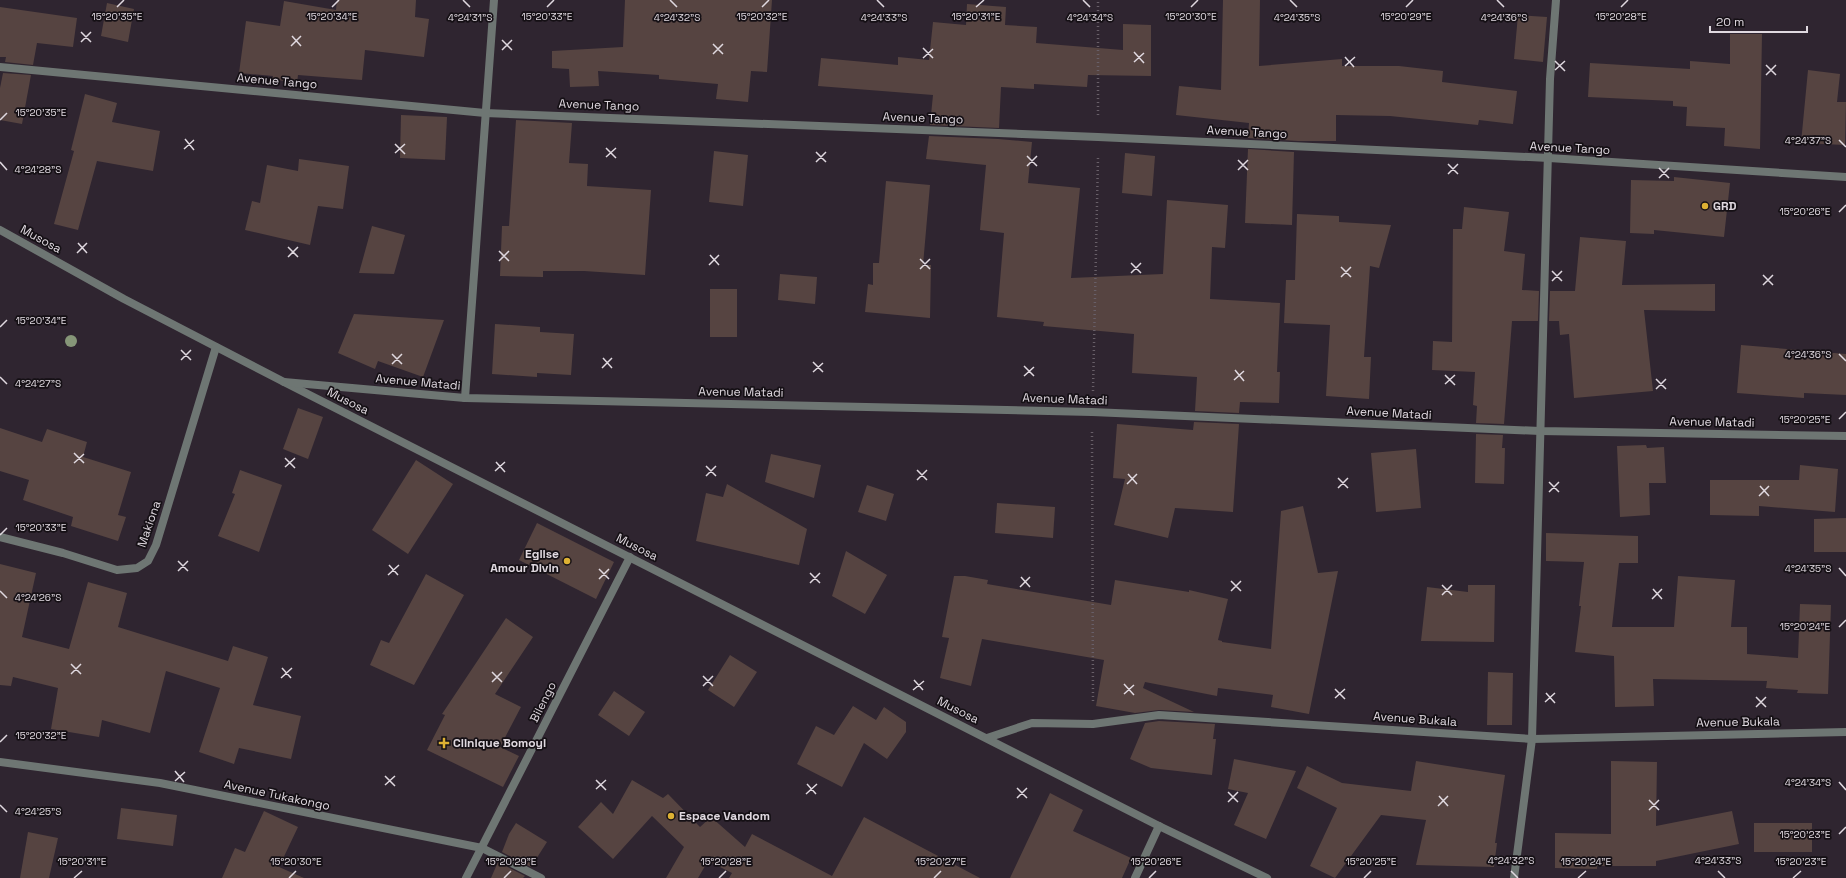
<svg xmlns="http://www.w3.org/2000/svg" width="1846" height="878" viewBox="0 0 1846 878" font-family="'Space Grotesk',sans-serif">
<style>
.building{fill:#564441}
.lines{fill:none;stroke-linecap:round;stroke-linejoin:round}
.path{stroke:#685f68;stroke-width:2.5;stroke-dasharray:1 3;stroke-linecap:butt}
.street{stroke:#6e7673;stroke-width:8}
.tree{fill:#869678}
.ticks{fill:none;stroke:#e0d9e0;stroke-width:1.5}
.poi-dot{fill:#ddb133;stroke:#151015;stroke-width:1.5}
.labels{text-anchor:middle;stroke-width:3.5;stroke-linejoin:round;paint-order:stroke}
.street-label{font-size:12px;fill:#e0d9e0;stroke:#151015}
.poi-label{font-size:12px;font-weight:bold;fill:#e0d9e0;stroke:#151015;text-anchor:start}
.ticks-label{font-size:10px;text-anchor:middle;fill:#e0d9e0;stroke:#151015;stroke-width:3.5;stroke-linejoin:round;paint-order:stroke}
</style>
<rect width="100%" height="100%" fill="#2f2530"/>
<g class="building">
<polygon points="337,0 416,0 415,17 429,19 424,57 365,50 362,80 298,75 297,83 272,79 273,76 239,73 246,21 280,26 284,1 336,10"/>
<polygon points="625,0 772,0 767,72 751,71 748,102 716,99 718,84 659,79 659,75 598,71 599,86 570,87 569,69 552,68 552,51 623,47"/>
<polygon points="1223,0 1260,0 1259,66 1342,59 1342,66 1399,66 1443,71 1442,82 1517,91 1513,124 1479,120 1478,125 1390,116 1336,115 1336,141 1298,141 1248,138 1249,123 1176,115 1179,86 1221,90"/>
<polygon points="107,3 134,9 128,42 101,36"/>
<polygon points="967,4 1006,7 1005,25 1037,27 1036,43 1123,50 1123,24 1151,25 1151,76 1088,75 1087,87 1034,84 1034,89 1001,87 999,128 930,125 933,95 818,86 821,58 898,65 898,57 929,60 933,22 966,25"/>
<polygon points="0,7 77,18 73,47 37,43 33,65 5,62 6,57 0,57"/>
<polygon points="1518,15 1547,17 1543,62 1514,59"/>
<polygon points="1730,34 1762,34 1760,149 1724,146 1725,128 1686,126 1687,107 1673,106 1673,101 1588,97 1590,63 1690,69 1690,61 1730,64"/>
<polygon points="1808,70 1840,74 1837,102 1846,102 1845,145 1801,143"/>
<polygon points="3,73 31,75 22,124 0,120 0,88"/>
<polygon points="85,94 117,103 112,122 160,131 153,171 97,161 78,230 54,224 74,151 71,150"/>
<polygon points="401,115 447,117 445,160 400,158"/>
<polygon points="516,120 572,123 569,163 588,164 587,186 651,190 645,275 584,271 543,271 543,277 500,276 502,226 509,226"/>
<polygon points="929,136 998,139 1032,142 1028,183 1080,188 1071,278 1163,274 1167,200 1228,205 1225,248 1212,247 1210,299 1280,303 1277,372 1280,372 1279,403 1240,402 1239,413 1195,411 1197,377 1132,373 1134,334 1043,326 1044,322 997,317 1004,233 980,230 986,165 926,159"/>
<polygon points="1248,149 1294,152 1292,225 1245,223"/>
<polygon points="714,151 748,155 743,206 709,202"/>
<polygon points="1125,153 1155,156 1152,196 1122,193"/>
<polygon points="299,159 349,166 343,209 318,206 310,245 245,230 252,201 260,203 267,165 298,171"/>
<polygon points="1674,177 1730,183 1724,237 1654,230 1654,234 1630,233 1631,180 1674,181"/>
<polygon points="886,181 930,185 923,265 931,265 930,318 865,312 868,284 873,285 873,263 879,263"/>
<polygon points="1464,207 1509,212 1504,251 1525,254 1522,290 1539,291 1538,321 1512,321 1504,424 1476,423 1477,406 1473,405 1475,372 1432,370 1433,341 1452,342 1453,229 1462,229"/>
<polygon points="1297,214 1339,216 1339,222 1391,225 1379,268 1370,266 1364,357 1371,357 1369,399 1326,396 1330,325 1284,323 1286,280 1295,280"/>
<polygon points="372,226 405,235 394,274 359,273"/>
<polygon points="1580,237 1626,241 1622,285 1715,284 1715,311 1644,310 1653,391 1574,398 1569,334 1560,335 1559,321 1549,321 1550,291 1575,291"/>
<polygon points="780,274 817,277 815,304 778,300"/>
<rect x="710" y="289" width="27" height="48"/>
<polygon points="354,314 444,320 423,377 378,361 375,369 338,353"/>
<polygon points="495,324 540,327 540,332 574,334 571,375 537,373 537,377 492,374"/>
<polygon points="1741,345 1846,354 1846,395 1804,393 1804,398 1737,393"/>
<polygon points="298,408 323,417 308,459 283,449"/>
<polygon points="1194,422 1239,424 1233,512 1175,508 1168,538 1114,525 1125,479 1113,478 1117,424 1193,430"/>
<polygon points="0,428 42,442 47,429 87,442 83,457 131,472 118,515 126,517 118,541 71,526 73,517 23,500 29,480 0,471"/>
<polygon points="1476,434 1503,435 1502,448 1505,448 1504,484 1475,483"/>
<polygon points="1646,445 1647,448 1664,447 1666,483 1649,483 1650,515 1620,517 1617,446"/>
<polygon points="1416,449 1421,508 1376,512 1371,453"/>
<polygon points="771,454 821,465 814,498 765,482"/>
<polygon points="416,460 453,484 408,554 372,530"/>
<polygon points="1800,465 1838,469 1835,512 1759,506 1759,516 1710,515 1710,480 1799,480"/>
<polygon points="240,470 282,485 259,552 218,536 235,494 232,493"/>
<polygon points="727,484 807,529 799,565 696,541 706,493 723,497"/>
<polygon points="867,485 894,494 886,521 858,512"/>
<polygon points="997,503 1055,507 1053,538 995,533"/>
<polygon points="1303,506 1318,573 1338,571 1309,714 1271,707 1273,695 1218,688 1217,696 1145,682 1143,688 1194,712 1159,710 1135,713 1096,706 1104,660 982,639 971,686 940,678 949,638 942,637 954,576 965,576 988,580 987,584 1111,605 1115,580 1189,592 1189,590 1228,599 1218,640 1222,641 1222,642 1271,649 1281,511"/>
<polygon points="1846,518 1846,552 1814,552 1814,519"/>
<polygon points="537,523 614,562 596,599 519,560"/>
<polygon points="1546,533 1638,536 1638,563 1619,563 1612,627 1674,627 1678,576 1735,580 1731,627 1747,627 1747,654 1798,658 1800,604 1831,605 1828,694 1797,693 1798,690 1766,688 1767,681 1653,679 1654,706 1615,707 1614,656 1575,652 1581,606 1579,606 1584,562 1546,561"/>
<polygon points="846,551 887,575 865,614 832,596"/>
<polygon points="0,564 36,573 22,637 69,649 88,582 127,593 118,627 228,661 233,646 268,657 253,705 301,716 291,759 239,748 234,764 199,752 220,688 166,671 150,733 102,720 99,737 51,729 58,688 13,677 11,686 0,685"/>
<polygon points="426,574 464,595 414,685 370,665 381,640 389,643"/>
<polygon points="1468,585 1495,585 1494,642 1421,641 1427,587 1468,592"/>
<polygon points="506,618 533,637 495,694 521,707 500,747 519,756 503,787 427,750 445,715 442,714"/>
<polygon points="730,655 757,672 734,707 708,690"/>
<polygon points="1488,672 1513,673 1512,725 1487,725"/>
<polygon points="614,691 645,712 629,736 598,715"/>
<polygon points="853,706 876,720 884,707 906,722 906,732 887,759 864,743 842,787 797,764 816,726 834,735"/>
<polygon points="1159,721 1215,724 1213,739 1216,739 1212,775 1151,768 1130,759 1145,723"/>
<polygon points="1234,759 1296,771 1266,839 1234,825 1248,793 1228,789"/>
<polygon points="1416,761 1505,775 1495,843 1497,843 1494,867 1416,865 1426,820 1381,815 1335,878 1310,866 1337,808 1297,788 1307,766 1342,783 1411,791"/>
<polygon points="1611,761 1657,762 1656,826 1732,811 1739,844 1656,861 1656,866 1597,866 1597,869 1555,868 1555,833 1611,834"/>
<polygon points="632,780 663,798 668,794 700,827 711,817 745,847 752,834 832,876 864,817 980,878 729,878 732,873 708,861 698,878 666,878 684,847 652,816 613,859 578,827 601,802 613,814"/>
<polygon points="1050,793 1083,810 1073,831 1131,858 1122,878 1010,878"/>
<polygon points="121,808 177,815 173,846 117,839"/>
<polygon points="264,811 298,827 279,867 304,878 222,878 235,848 245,852"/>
<polygon points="516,823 547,842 531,867 502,852 509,834"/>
<rect x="1754" y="823" width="58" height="29"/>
<polygon points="28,832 58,838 49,878 20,878"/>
<polygon points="498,862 525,876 523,878 491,878"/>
</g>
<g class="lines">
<g class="path">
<polyline points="1098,115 1098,0"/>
<polyline points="1093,391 1098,158"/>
<polyline points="1092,432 1093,703"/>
</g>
<g class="street">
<polyline points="0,67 485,113 1098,137 1549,158 1846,177"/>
<polyline points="0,230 124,299 284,382 1159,826 1267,878"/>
<polyline points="284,382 465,398 1092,412 1540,431 1846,436"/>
<polyline points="465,398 494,0"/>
<polyline points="0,537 63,553 117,570 137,568 148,561 156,545 216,347"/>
<polyline points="987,738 1032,723 1093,724 1159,715 1532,739 1846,732"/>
<polyline points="0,762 160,783 482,848 541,878"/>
<polyline points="466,878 630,557"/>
<polyline points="1135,878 1159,826"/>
<polyline points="1514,878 1532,739 1550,79 1556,0"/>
</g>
</g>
<circle class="tree" cx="71" cy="341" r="6"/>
<path class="ticks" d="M463 0 470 7M670 0 677 7M877 0 884 7M1083 0 1090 7M1290 0 1297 7M1497 0 1504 7M117 7 124 0M332 7 339 0M547 7 554 0M762 7 769 0M976 7 984 0M1191 7 1198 0M1406 7 1413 0M1621 7 1628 0M81 32 91 42M292 36 301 46M502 40 512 50M81 42 91 32M713 44 723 54M291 46 301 36M923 48 933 58M502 50 512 40M1134 52 1144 63M713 54 723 44M1345 57 1354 67M923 58 933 49M1555 61 1565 71M1134 62 1144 53M1766 65 1776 75M1345 66 1355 57M1555 70 1565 61M1766 75 1776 65M0 120 7 113M185 139 194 150M1839 140 1846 147M395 144 405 154M606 148 616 158M184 149 194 140M816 152 826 162M395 153 405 144M1027 156 1037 166M606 157 616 148M1238 160 1248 170M0 162 7 170M816 162 826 152M1448 164 1458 174M1027 166 1037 156M1659 168 1669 178M1238 170 1248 160M1448 174 1458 164M1659 178 1669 168M1839 212 1846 205M78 243 87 253M288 247 298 257M499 251 509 261M77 253 87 243M710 255 719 265M288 257 298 247M920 259 930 269M499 261 509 251M1131 263 1141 273M709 265 719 255M1341 267 1351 277M920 269 930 259M1552 271 1562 281M1131 273 1141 263M1763 275 1773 285M1341 277 1351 267M1552 281 1562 271M1763 285 1773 275M0 327 7 320M181 350 191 360M392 354 402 364M1839 354 1846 361M603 358 612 368M181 360 191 350M813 362 823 372M392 364 402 354M1024 366 1034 376M602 368 612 358M1235 370 1244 381M813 372 823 363M1445 375 1455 385M1024 376 1034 367M0 377 7 384M1656 379 1666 389M1234 380 1244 371M1445 384 1455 375M1656 389 1666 379M1839 419 1846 412M74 453 84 463M285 458 295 468M496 462 505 472M74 463 84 454M706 466 716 476M285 467 295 458M917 470 927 480M495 471 505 462M1128 474 1137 484M706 476 716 466M1338 478 1348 488M917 480 927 470M1549 482 1559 492M1127 484 1137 474M1760 486 1769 496M1338 488 1348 478M1549 492 1559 482M1759 496 1769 486M0 535 7 528M178 561 188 571M389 565 398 575M1839 568 1846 576M599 569 609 579M178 571 188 561M810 573 820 583M388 575 399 565M1021 577 1030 587M599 579 609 569M1231 581 1241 591M810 583 820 573M1442 585 1452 595M1020 587 1030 577M1653 589 1662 599M0 591 7 598M1231 591 1241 581M1442 595 1452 585M1652 599 1662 589M1839 627 1846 620M71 664 81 674M282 668 291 678M492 672 502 682M71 674 81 664M703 676 713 686M281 678 292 668M914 680 923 690M492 682 502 672M1124 684 1134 695M703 686 713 676M1335 689 1345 699M913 690 924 681M1546 693 1555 703M1124 694 1134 685M1756 697 1766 707M1335 698 1345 689M1545 702 1555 693M1756 707 1766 697M0 742 7 735M175 771 184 782M385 776 395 786M596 780 606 790M175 781 185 772M1839 782 1846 790M807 784 816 794M385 785 395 776M1017 788 1027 798M596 789 606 780M1228 792 1238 802M806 794 817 784M1439 796 1448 806M1017 798 1027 788M1649 800 1659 810M1228 802 1238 792M0 805 7 812M1438 806 1448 796M1649 810 1659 800M1839 834 1846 827M1511 871 1518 878M1718 871 1725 878M74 878 82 871M289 878 296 871M504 878 511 871M719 878 726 871M934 878 941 871M1149 878 1156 871M1364 878 1371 871M1578 878 1586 871M1793 878 1801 871"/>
<g class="poi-dot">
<circle cx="1705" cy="206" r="4"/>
<circle cx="567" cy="561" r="4"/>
<path d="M442 737h4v4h4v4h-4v4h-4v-4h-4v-4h4z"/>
<circle cx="671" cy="816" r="4"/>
</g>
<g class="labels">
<g class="street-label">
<text transform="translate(277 81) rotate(5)" y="4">Avenue Tango</text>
<text transform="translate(599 105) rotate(2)" y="4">Avenue Tango</text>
<text transform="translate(923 118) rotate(2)" y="4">Avenue Tango</text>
<text transform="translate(1247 132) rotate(3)" y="4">Avenue Tango</text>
<text transform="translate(1570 148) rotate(3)" y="4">Avenue Tango</text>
<text transform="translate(41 239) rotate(29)" y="4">Musosa</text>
<text transform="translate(418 382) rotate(5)" y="4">Avenue Matadi</text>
<text transform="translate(741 392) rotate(1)" y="4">Avenue Matadi</text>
<text transform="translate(1065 399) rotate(2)" y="4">Avenue Matadi</text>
<text transform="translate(348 401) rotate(27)" y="4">Musosa</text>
<text transform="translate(1389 413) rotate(3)" y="4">Avenue Matadi</text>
<text transform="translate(1712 422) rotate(1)" y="4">Avenue Matadi</text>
<text transform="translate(149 524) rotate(-71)" y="4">Makiona</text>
<text transform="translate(637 547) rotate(27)" y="4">Musosa</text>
<text transform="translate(543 702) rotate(-63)" y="4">Bilengo</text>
<text transform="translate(958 710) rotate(27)" y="4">Musosa</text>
<text transform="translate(1415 719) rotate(4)" y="4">Avenue Bukala</text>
<text transform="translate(1738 722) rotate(-1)" y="4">Avenue Bukala</text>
<text transform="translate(277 795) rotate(12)" y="4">Avenue Tukakongo</text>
</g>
<g class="poi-label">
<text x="1713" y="210">GRD</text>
<text x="559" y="558" text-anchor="end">Eglise<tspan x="559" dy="14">Amour Divin</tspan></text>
<text x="453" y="747">Clinique Bomoyi</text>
<text x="679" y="820">Espace Vandom</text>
</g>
</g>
<g class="ticks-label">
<text x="117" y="20">15°20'35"E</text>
<text x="332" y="20">15°20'34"E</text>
<text x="547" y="20">15°20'33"E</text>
<text x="762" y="20">15°20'32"E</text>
<text x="976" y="20">15°20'31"E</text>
<text x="1191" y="20">15°20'30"E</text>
<text x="1406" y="20">15°20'29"E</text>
<text x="1621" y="20">15°20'28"E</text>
<text x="470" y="21">4°24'31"S</text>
<text x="677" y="21">4°24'32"S</text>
<text x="884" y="21">4°24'33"S</text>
<text x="1090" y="21">4°24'34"S</text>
<text x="1297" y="21">4°24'35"S</text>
<text x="1504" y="21">4°24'36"S</text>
<text x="41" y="116">15°20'35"E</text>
<text x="1808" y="144">4°24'37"S</text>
<text x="38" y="173">4°24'28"S</text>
<text x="1805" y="215">15°20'26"E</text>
<text x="41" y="324">15°20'34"E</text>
<text x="1808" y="358">4°24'36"S</text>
<text x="38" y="387">4°24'27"S</text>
<text x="1805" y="423">15°20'25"E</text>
<text x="41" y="531">15°20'33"E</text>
<text x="1808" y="572">4°24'35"S</text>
<text x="38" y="601">4°24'26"S</text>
<text x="1805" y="630">15°20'24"E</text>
<text x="41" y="739">15°20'32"E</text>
<text x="1808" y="786">4°24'34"S</text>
<text x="38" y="815">4°24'25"S</text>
<text x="1805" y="838">15°20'23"E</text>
<text x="1511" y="864">4°24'32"S</text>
<text x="1718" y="864">4°24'33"S</text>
<text x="82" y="865">15°20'31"E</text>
<text x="296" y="865">15°20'30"E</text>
<text x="511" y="865">15°20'29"E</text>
<text x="726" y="865">15°20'28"E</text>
<text x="941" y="865">15°20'27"E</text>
<text x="1156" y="865">15°20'26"E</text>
<text x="1371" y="865">15°20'25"E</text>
<text x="1586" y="865">15°20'24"E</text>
<text x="1801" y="865">15°20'23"E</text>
</g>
<path d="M1710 26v6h97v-6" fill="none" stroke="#e0d9e0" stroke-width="2"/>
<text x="1716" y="26" font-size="12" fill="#e0d9e0" stroke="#151015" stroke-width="3" paint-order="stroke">20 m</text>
</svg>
